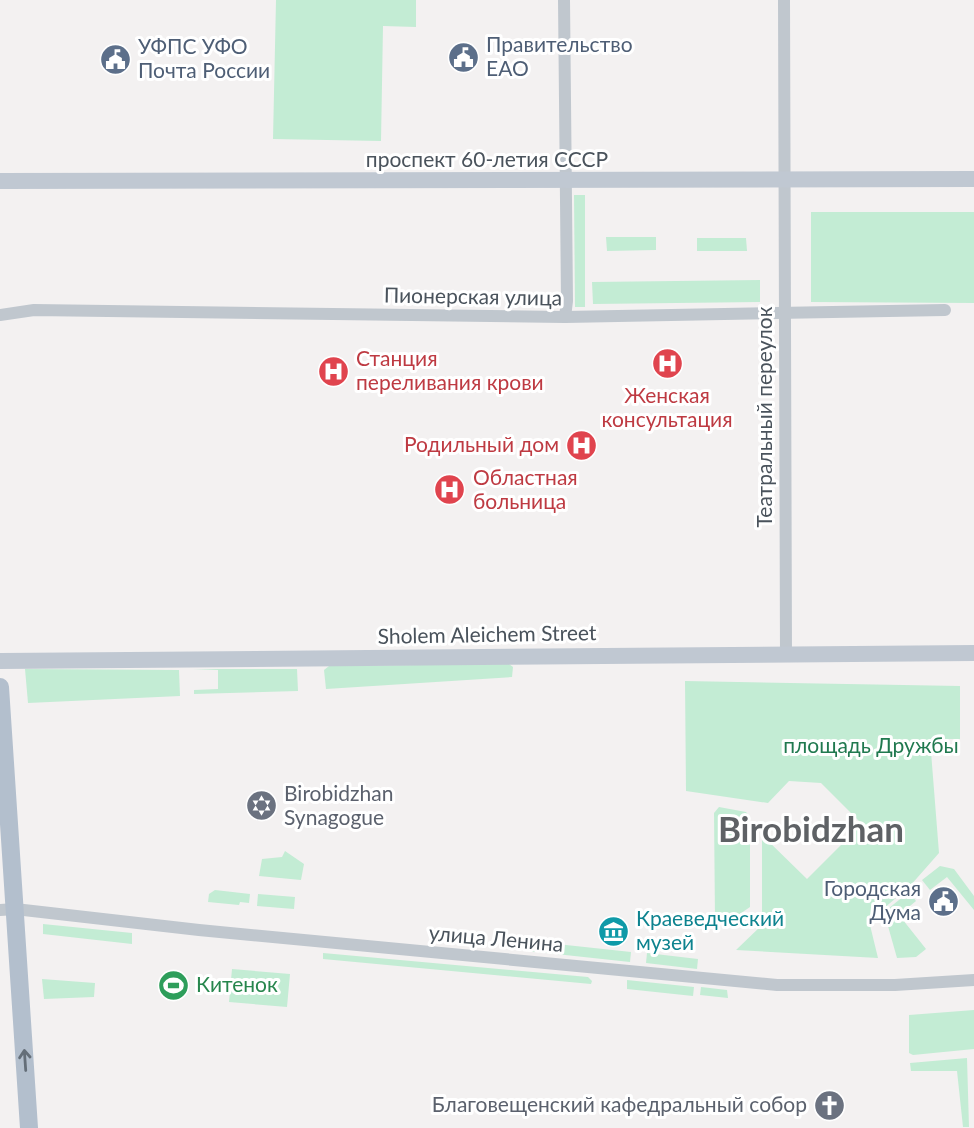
<svg xmlns="http://www.w3.org/2000/svg" width="974" height="1128" viewBox="0 0 974 1128" font-family="Lato,sans-serif">
<style>
.green{fill:#c3ecd4}
.lines{fill:none;stroke-linecap:round;stroke-linejoin:round}
.street{stroke:#c0c7ce;stroke-width:12}
.secondary{stroke:#c0c8d2;stroke-width:16}
.primary{stroke:#b3bfcd;stroke-width:18}
.oneway{stroke:#646e78}
.labels{text-anchor:middle;stroke-width:6;stroke-linejoin:round;paint-order:stroke}
.service-label{font-size:21px;fill:#4e5e75;stroke:#fff;text-anchor:start}
.street-label{font-size:21px;fill:#4a535c;stroke:#fff}
.health-label{font-size:21px;fill:#be3a42;stroke:#fff;text-anchor:start}
.park-label{font-size:21px;fill:#20794f;stroke:#fff}
.worship-label{font-size:21px;fill:#5b616d;stroke:#fff;text-anchor:start}
.culture-label{font-size:21px;fill:#0d838f;stroke:#fff;text-anchor:start}
.leisure-label{font-size:21px;fill:#27864d;stroke:#fff;text-anchor:start}
.town-label{font-size:35px;font-weight:bold;fill:#5e6165;stroke:#fff}
</style>
<rect width="100%" height="100%" fill="#f3f1f1"/>
<g class="green">
<polygon points="276,0 416,0 416,27 383,26 381,141 273,139"/>
<polygon points="585,195 585,307 575,307 574,195"/>
<polygon points="811,212 974,212 974,303 811,302"/>
<polygon points="606,237 656,237 656,250 607,251"/>
<polygon points="697,238 746,238 747,251 697,251"/>
<polygon points="760,280 760,302 593,304 592,282"/>
<polygon points="509,664 513,667 512,677 326,689 324,670 329,666"/>
<polygon points="25,669 179,670 180,696 28,703"/>
<polygon points="193,669 297,669 298,691 194,694 194,690 218,689 218,670"/>
<polygon points="685,681 960,686 960,739 930,739 939,853 910,886 869,921 878,958 736,950 762,925 762,835 807,879 862,824 821,783 789,781 768,803 686,791"/>
<polygon points="719,807 746,812 750,817 750,907 731,920 715,919 714,813"/>
<polygon points="285,851 304,864 301,880 259,876 262,859 282,857"/>
<polygon points="940,866 954,869 974,896 974,910 947,877 930,890 922,880"/>
<polygon points="215,890 250,894 249,903 240,902 239,905 208,902 209,894"/>
<polygon points="909,892 916,901 899,915 926,949 916,957 897,958 884,912"/>
<polygon points="258,894 295,897 294,909 257,906"/>
<polygon points="43,924 132,933 132,944 43,934"/>
<polygon points="529,941 631,952 630,962 528,951"/>
<polygon points="323,953 588,977 592,981 591,984 323,959"/>
<polygon points="647,953 698,959 697,969 646,963"/>
<polygon points="232,969 290,974 287,1007 229,1002"/>
<polygon points="42,979 95,983 94,997 44,999"/>
<polygon points="627,980 694,987 693,996 627,989"/>
<polygon points="701,987 727,990 728,998 700,995"/>
<polygon points="974,1010 974,1049 913,1055 909,1053 909,1015"/>
<polygon points="967,1058 969,1127 963,1127 957,1071 911,1071 910,1063"/>
</g>
<g class="lines">
<g class="street">
<polyline points="564,0 567,301 565,317"/>
<polyline points="784,0 786,654"/>
<polyline points="0,315 34,310 565,317 945,310"/>
<polyline points="0,910 15,909 199,930 777,985 895,985 974,980"/>
</g>
<g class="secondary">
<polyline points="0,181 974,179"/>
<polyline points="0,661 974,653"/>
</g>
<polyline class="primary" points="0,687 29,1128"/>
</g>
<defs><path id="oneway-shaft" d="M-6 0H5M1.5-3L5.5 0L1.5 3" fill="none" stroke-width="1.6" stroke-linecap="round" stroke-linejoin="round" transform="scale(1.75)"/></defs>
<use class="oneway" href="#oneway-shaft" transform="translate(25 1060) rotate(-94)"/>
<defs>
<symbol id="civic-disc" viewBox="-11 -11 22 22"><circle r="9.5" fill="#5c6f8a" stroke="#fff"/><path d="M-.6-6.5H3V-4.5H.6V-3L4-1V1h2V6H-6V1h2V-1L-.6-3ZM-1.2 2.5V6h2.4V2.5Z" fill="#fff"/></symbol>
<symbol id="hospital-disc" viewBox="-11 -11 22 22"><circle r="9.5" fill="#e0444e" stroke="#fff"/><path d="M-5-5h3v3.5h4V-5h3V5h-3V1.5h-4V5h-3Z" fill="#fff"/></symbol>
<symbol id="synagogue-disc" viewBox="-11 -11 22 22"><circle r="9.5" fill="#6b7280" stroke="#fff"/><path d="M0-6.5L5.6 3.2H-5.6ZM0 6.5L5.6-3.2H-5.6Z" fill="#fff"/></symbol>
<symbol id="museum-disc" viewBox="-11 -11 22 22"><circle r="9.5" fill="#0f9aa8" stroke="#fff"/><path d="M0-6L6-3V-2H-6V-3ZM-5-1h2V3h-2ZM-1-1h2V3h-2ZM3-1h2V3H3ZM-6 4H6V6H-6Z" fill="#fff"/></symbol>
<symbol id="stadium-disc" viewBox="-11 -11 22 22"><circle r="9.5" fill="#2e9e5b" stroke="#fff"/><path d="M0-5a6.5 5 0 1 0 0 10a6.5 5 0 1 0 0-10ZM-3.5-1.8h7v3.6h-7Z" fill="#fff"/></symbol>
<symbol id="church-disc" viewBox="-11 -11 22 22"><circle r="9.5" fill="#6b7280" stroke="#fff"/><path d="M-1.2-6h2.4v3.5h3.3v2.4h-3.3V6h-2.4V-.1h-3.3v-2.4h3.3Z" fill="#fff"/></symbol>
</defs>
<g fill-rule="evenodd">
<use href="#civic-disc" x="446" y="40" width="35" height="35"/>
<use href="#civic-disc" x="98" y="42" width="35" height="35"/>
<use href="#hospital-disc" x="650" y="346" width="35" height="35"/>
<use href="#hospital-disc" x="316" y="354" width="35" height="35"/>
<use href="#hospital-disc" x="564" y="428" width="35" height="35"/>
<use href="#hospital-disc" x="432" y="472" width="35" height="35"/>
<use href="#synagogue-disc" x="244" y="788" width="35" height="35"/>
<use href="#civic-disc" x="926" y="884" width="35" height="35"/>
<use href="#museum-disc" x="596" y="914" width="35" height="35"/>
<use href="#stadium-disc" x="156" y="968" width="35" height="35"/>
<use href="#church-disc" x="812" y="1088" width="35" height="35"/>
</g>
<g class="labels">
<g class="service-label">
<text x="486" y="52">Правительство<tspan x="486" dy="24">ЕАО</tspan></text>
<text x="138" y="54">УФПС УФО<tspan x="138" dy="24">Почта России</tspan></text>
<text x="921" y="896" text-anchor="end">Городская<tspan x="921" dy="24">Дума</tspan></text>
</g>
<g class="street-label">
<text x="487" y="167">проспект 60-летия СССР</text>
<text transform="translate(473 297) rotate(1)" y="7">Пионерская улица</text>
<text transform="translate(765 417) rotate(-90)" y="7">Театральный переулок</text>
<text transform="translate(487 635) rotate(-1)" y="7">Sholem Aleichem Street</text>
<text transform="translate(496 939) rotate(5)" y="7">улица Ленина</text>
</g>
<g class="health-label">
<text x="356" y="366">Станция<tspan x="356" dy="24">переливания крови</tspan></text>
<text x="667" y="403" text-anchor="middle">Женская<tspan x="667" dy="24">консультация</tspan></text>
<text x="559" y="452" text-anchor="end">Родильный дом</text>
<text x="473" y="485">Областная<tspan x="473" dy="24">больница</tspan></text>
</g>
<g class="park-label">
<text x="871" y="753">площадь Дружбы</text>
</g>
<g class="worship-label">
<text x="284" y="801">Birobidzhan<tspan x="284" dy="24">Synagogue</tspan></text>
<text x="807" y="1112" text-anchor="end">Благовещенский кафедральный собор</text>
</g>
<g class="culture-label">
<text x="636" y="926">Краеведческий<tspan x="636" dy="24">музей</tspan></text>
</g>
<g class="leisure-label">
<text x="196" y="992">Китенок</text>
</g>
<g class="town-label">
<text x="811" y="842">Birobidzhan</text>
</g>
</g>
</svg>
